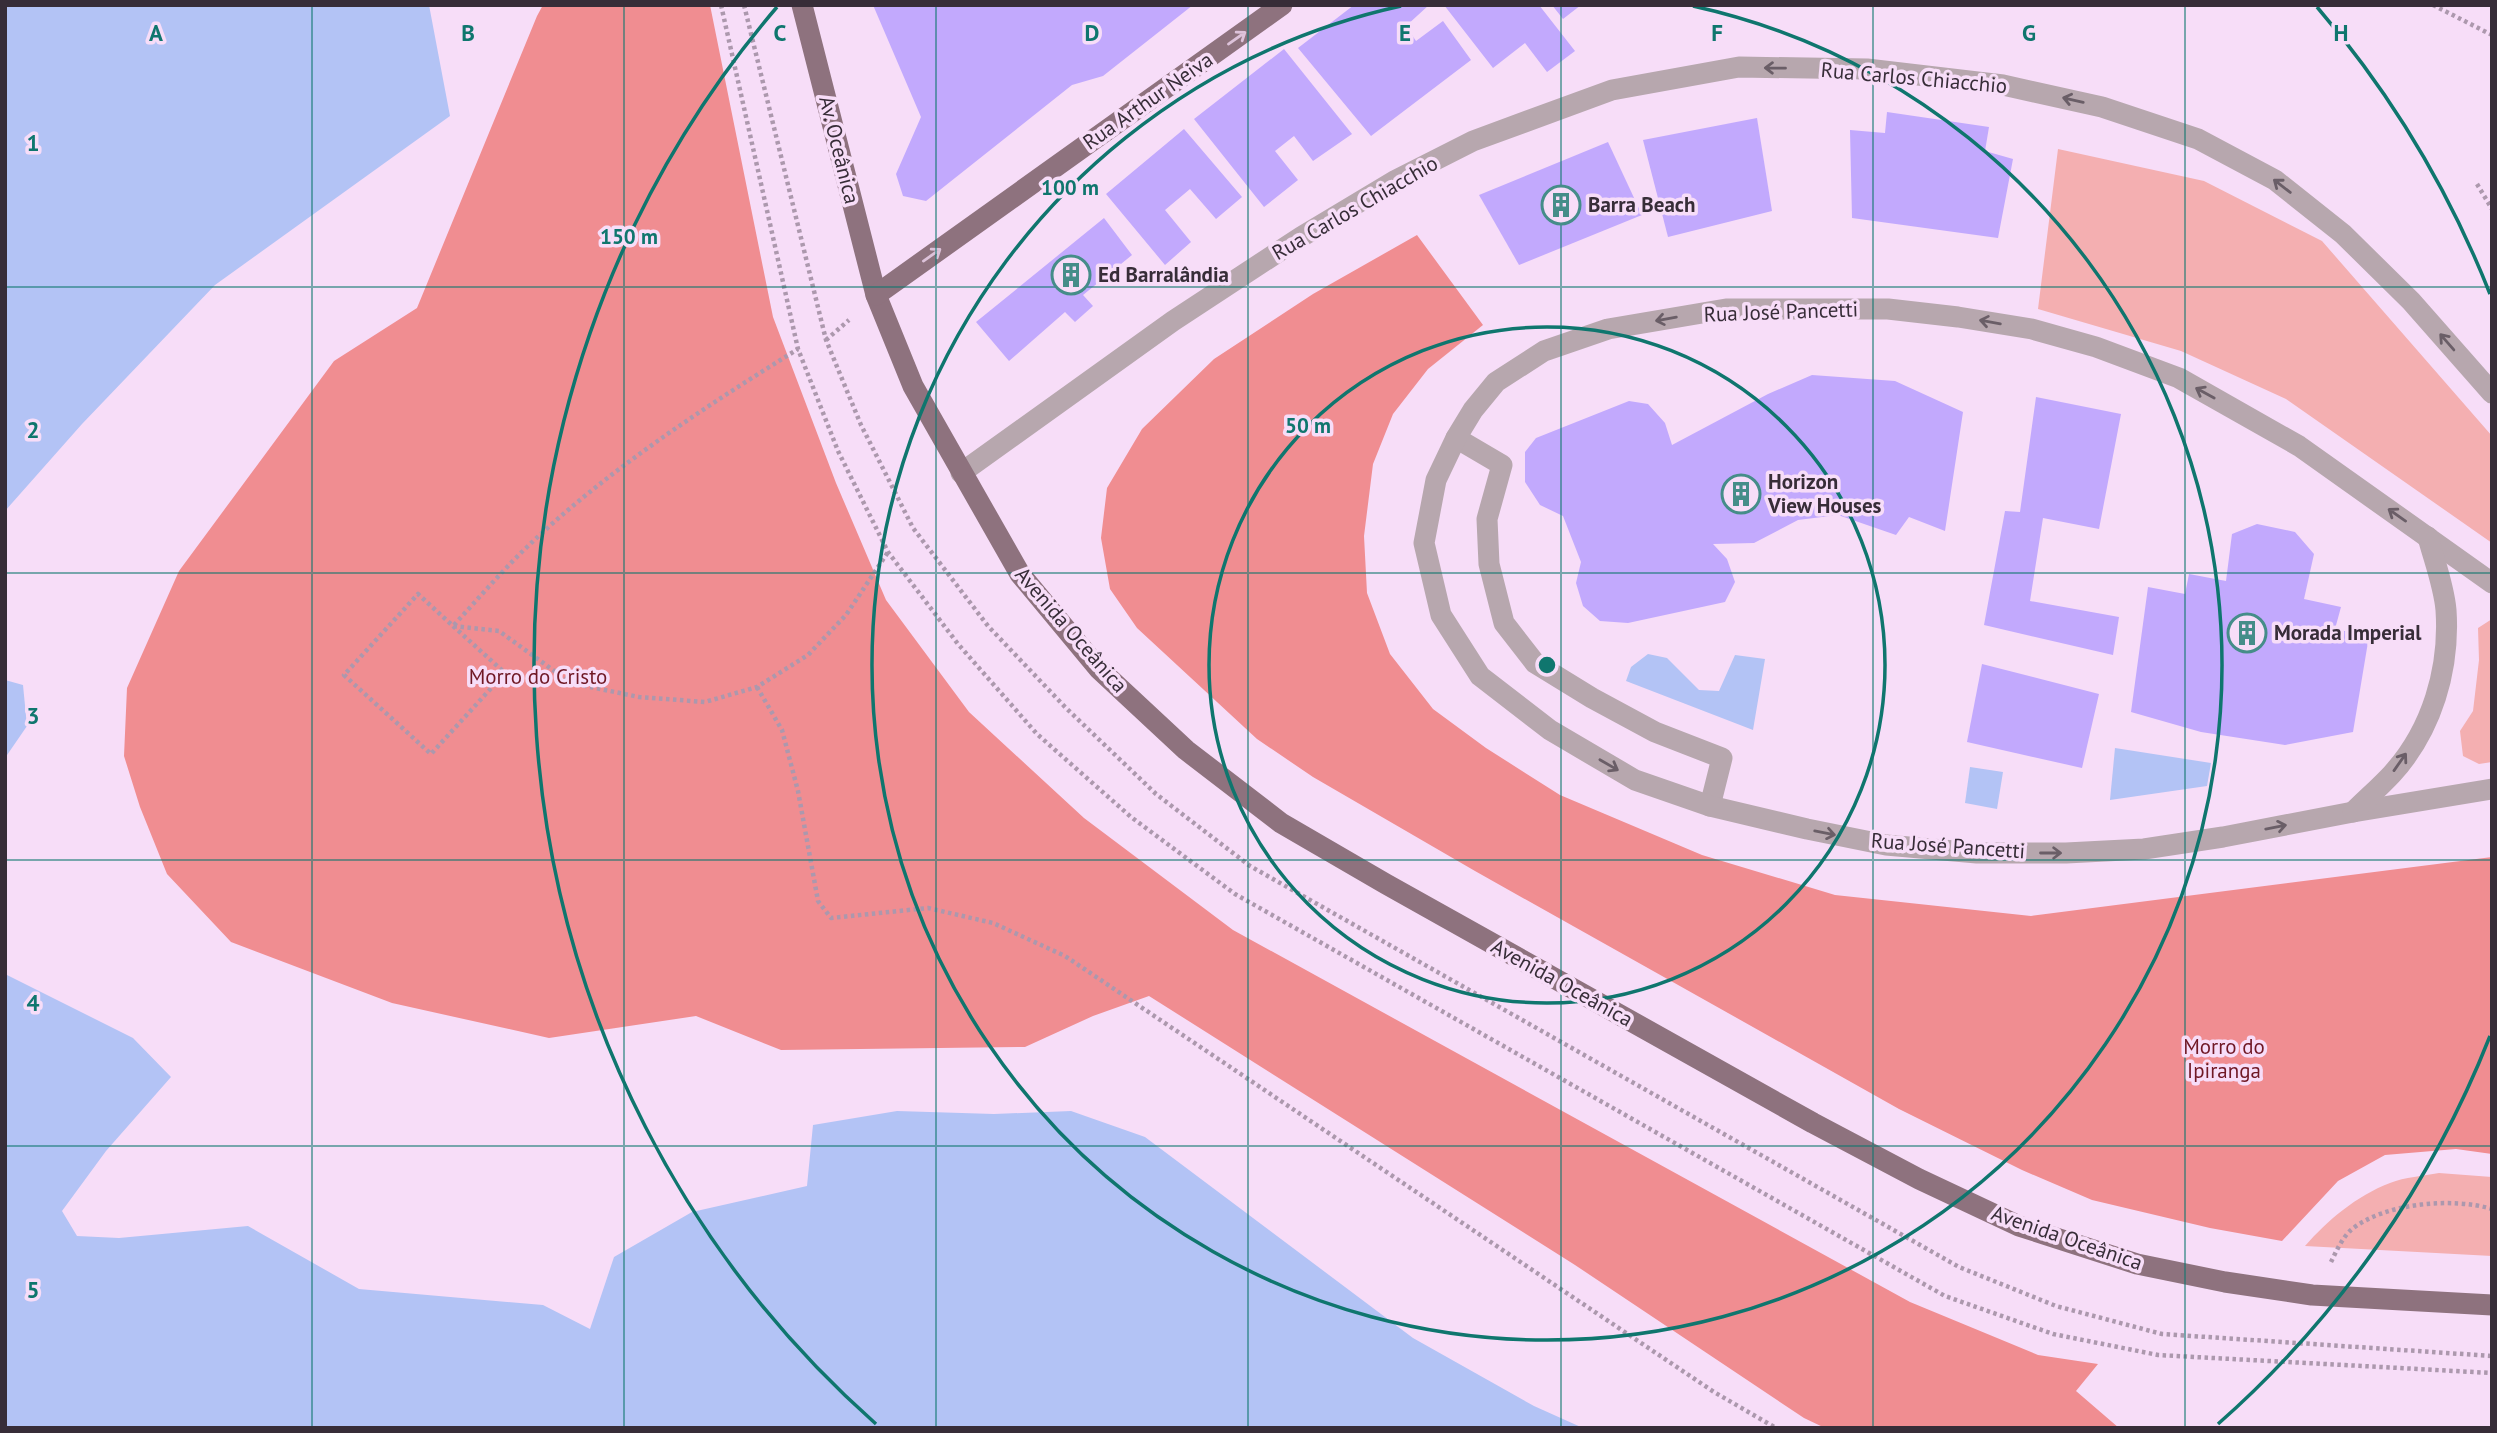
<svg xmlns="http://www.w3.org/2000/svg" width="2497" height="1433" viewBox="0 0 2497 1433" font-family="'PT Sans',sans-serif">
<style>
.green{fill:#f4afb1}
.forest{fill:#f08d91}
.water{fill:#b3c3f5}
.building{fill:#c2a9fd}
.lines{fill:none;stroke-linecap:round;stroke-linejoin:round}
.path{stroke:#ac98ad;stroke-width:4.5;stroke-dasharray:3.5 3.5;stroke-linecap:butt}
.service{stroke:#b7a7ae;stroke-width:21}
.minor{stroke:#b7a7ae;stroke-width:21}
.primary{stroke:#8e727e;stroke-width:21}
.oneway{stroke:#ddc2da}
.oneway2{stroke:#6a5e67}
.grid{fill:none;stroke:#0f766e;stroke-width:2;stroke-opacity:0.55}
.ring{fill:none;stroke:#0f766e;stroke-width:3.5}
.labels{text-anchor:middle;stroke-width:7;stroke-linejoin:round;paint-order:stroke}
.street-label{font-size:21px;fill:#372d38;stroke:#f7ddf8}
.poi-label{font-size:21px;font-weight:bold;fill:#372d38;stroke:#f7ddf8;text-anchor:start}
.park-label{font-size:21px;fill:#701825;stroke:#f7ddf8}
.grid-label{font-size:23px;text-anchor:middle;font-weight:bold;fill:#0f766e;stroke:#f7ddf8;stroke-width:7;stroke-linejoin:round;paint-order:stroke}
.centre{fill:#0f766e;stroke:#f7ddf8;stroke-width:3.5}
.ring-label{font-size:21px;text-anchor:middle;font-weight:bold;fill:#0f766e;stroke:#f7ddf8;stroke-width:7;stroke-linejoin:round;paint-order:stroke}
</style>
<rect width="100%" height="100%" fill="#f7ddf8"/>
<g class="green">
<polygon points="2058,149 2204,181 2322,241 2492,436 2492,543 2286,399 2181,351 2038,309"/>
<polygon points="2492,619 2492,762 2479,764 2463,756 2460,731 2473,711 2479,660 2478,628"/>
<path d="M2439 1173 2492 1177V1256L2305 1246C2328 1220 2356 1196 2390 1183 2405 1177 2423 1176 2439 1173Z"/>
</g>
<g class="forest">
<polygon points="543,5 710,5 773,317 836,483 886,600 969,712 1084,818 1233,930 1910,1302 2038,1355 2098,1364 2076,1391 2119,1428 1825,1428 1804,1418 1575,1265 1149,996 1093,1016 1025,1047 781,1050 696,1016 549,1038 392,1003 231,942 167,874 140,807 124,756 127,688 179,571 334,361 417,308 537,16"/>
<polygon points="1417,235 1483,325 1428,369 1393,414 1373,464 1364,536 1367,593 1390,654 1433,709 1486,748 1560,795 1702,855 1835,895 2031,916 2492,857 2492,1154 2456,1149 2385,1155 2338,1181 2282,1241 2210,1228 2092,1200 2022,1170 1899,1109 1475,871 1313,777 1257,739 1137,628 1110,589 1101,538 1107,488 1142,429 1214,359 1313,294"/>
</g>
<g class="water">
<polygon points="5,5 429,5 450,116 215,285 82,424 5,511"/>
<polygon points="1648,654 1667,658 1699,690 1719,691 1735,655 1765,659 1753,730 1626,681 1631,667"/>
<polygon points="5,680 23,685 27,726 5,758"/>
<polygon points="2115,748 2211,763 2207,786 2110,800"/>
<polygon points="1970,767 2003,772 1997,809 1965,803"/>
<polygon points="5,974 133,1038 171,1077 106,1151 62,1211 77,1236 119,1238 248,1226 359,1289 543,1305 590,1329 614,1257 692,1212 807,1186 813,1125 897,1111 994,1114 1071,1111 1145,1137 1413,1338 1534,1406 1583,1428 5,1428"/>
</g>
<g class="building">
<polygon points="873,5 1193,5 1103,76 1072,85 926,201 903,196 896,174 921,117"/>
<polygon points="1354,5 1429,5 1406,26 1416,41 1443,21 1471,60 1371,136 1298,48"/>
<polygon points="1444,5 1539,5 1575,51 1547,72 1525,43 1493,68"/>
<polygon points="1552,5 1581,5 1563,19"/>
<polygon points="1284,49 1352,134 1313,161 1294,136 1275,151 1298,180 1264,207 1194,119"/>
<polygon points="1887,112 1989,127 1985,151 2013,159 1998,238 1852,218 1850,130 1885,133"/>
<polygon points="1757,118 1772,211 1668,237 1643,140"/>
<polygon points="1184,129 1242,197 1216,219 1190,189 1165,210 1191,242 1165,265 1106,194"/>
<polygon points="1608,142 1642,215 1519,265 1479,195"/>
<polygon points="1104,218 1132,255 1083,295 1093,306 1075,322 1065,312 1009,361 976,322"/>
<polygon points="1812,375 1895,381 1963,412 1945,531 1909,517 1896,535 1838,515 1798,520 1754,543 1713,544 1727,559 1735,582 1725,602 1628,623 1600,621 1583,606 1576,583 1581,562 1563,516 1540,505 1525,482 1525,452 1536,438 1629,401 1648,404 1665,423 1672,445 1768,394"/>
<polygon points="2036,397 2121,414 2099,529 2043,518 2030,601 2119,617 2113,655 1984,625 2005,511 2020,512"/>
<polygon points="2257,524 2295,532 2314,554 2304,599 2341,607 2335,629 2369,636 2353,732 2285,745 2201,732 2131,712 2148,587 2185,594 2189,574 2226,581 2232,534"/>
<polygon points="1982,664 2099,694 2082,768 1967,742"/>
</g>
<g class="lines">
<g class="path">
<polyline points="721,5 798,349 838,451 888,552 958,644 1037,734 1131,817 1235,894 1945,1296 2053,1334 2158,1355 2492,1373"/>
<polyline points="744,5 826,340 861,425 913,528 988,626 1066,708 1156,794 1250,866 1959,1267 2056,1306 2162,1334 2492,1356"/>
<polyline points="2433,5 2492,35"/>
<polyline points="2477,184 2492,209"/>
<polyline points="826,340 849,320"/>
<path d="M454 625C478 599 501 572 527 547 606 471 705 407 798 349"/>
<polyline points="453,626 505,673 431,754 344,675 418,594 453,626 499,631 571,683 639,697 705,702 757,687 808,655 846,615 888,552"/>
<polyline points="757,687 782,730 798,791 818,901 831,918 928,908 993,923 1065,956 1714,1392 1776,1428"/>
<path d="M2331 1262C2336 1252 2342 1238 2351 1230 2383 1203 2453 1197 2492 1209"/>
</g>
<polyline class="service" points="1456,438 1502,465 1487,519 1489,564 1504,623 1535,663 1592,698 1655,732 1722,758 1710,806"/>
<g class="minor">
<polyline points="961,473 1173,321 1301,237 1396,180 1473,141 1612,90 1739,67 1867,69 2003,85 2102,107 2198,139 2275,180 2343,234 2411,301 2492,393"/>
<polyline points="2492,583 2299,446 2179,378 2096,347 2032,329 1958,317 1888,309 1726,309 1608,329 1544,351 1496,382 1473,410 1456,438 1436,480 1424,543 1441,615 1480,676 1550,730 1635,780 1710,806 1807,829 1886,845 1977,853 2066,853 2144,849 2223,837 2353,812 2492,789"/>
<path d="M2353 812C2366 799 2380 787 2392 774 2432 730 2450 669 2446 610 2444 586 2434 560 2428 537"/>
</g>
<g class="primary">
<polyline points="802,5 876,295 913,386 1020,574 1099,669 1186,750 1281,823 1386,884 1813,1123 1919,1179 2019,1226 2137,1264 2225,1282 2312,1295 2492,1305"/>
<polyline points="876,295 1282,5"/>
</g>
</g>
<defs><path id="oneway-shaft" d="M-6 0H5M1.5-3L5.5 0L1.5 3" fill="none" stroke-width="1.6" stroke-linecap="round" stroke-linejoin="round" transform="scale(1.75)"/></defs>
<g class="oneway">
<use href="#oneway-shaft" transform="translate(1237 38) rotate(-35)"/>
<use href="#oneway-shaft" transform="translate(932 255) rotate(-35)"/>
</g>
<g class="oneway2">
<use href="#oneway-shaft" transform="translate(1775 68) rotate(-179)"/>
<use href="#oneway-shaft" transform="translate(2073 100) rotate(-167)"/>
<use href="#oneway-shaft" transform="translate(2282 186) rotate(-142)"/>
<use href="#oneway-shaft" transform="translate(1666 319) rotate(170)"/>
<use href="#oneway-shaft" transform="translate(1990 322) rotate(-170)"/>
<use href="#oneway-shaft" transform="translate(2447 342) rotate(-131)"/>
<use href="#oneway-shaft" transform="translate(2205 393) rotate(-151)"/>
<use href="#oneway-shaft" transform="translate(2397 515) rotate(-145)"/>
<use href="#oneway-shaft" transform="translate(2400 762) rotate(-55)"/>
<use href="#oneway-shaft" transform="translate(1609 765) rotate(30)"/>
<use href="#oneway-shaft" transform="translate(2276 827) rotate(-11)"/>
<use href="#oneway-shaft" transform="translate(1825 833) rotate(11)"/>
<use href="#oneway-shaft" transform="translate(2051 853)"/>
</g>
<path class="grid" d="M312 5V1428M624 5V1428M936 5V1428M1248 5V1428M1561 5V1428M1873 5V1428M2185 5V1428M5 287H2492M5 573H2492M5 860H2492M5 1146H2492"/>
<g class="ring">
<circle cx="1547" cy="665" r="338"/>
<path d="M1693 6A675 675 0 1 1 1401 6"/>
<path d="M2490 1036A1013 1013 0 0 1 2218 1424M876 1424A1013 1013 0 0 1 777 7M2317 7A1013 1013 0 0 1 2490 294"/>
</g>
<defs>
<symbol id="building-ring" viewBox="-11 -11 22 22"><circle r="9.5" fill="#f7ddf8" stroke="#458d89" stroke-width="1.5"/><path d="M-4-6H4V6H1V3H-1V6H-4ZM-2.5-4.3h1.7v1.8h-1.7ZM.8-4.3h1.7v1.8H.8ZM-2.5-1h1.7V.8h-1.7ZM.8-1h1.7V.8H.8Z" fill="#458d89"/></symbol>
</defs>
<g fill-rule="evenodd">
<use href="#building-ring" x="1539" y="183" width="44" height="44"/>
<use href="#building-ring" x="1049" y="253" width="44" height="44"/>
<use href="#building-ring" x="1719" y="472" width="44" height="44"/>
<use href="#building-ring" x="2225" y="611" width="44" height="44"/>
</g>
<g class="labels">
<g class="street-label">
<text transform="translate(1914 78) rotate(5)" y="7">Rua Carlos Chiacchio</text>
<text transform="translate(1148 101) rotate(-35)" y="7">Rua Arthur Neiva</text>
<text transform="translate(839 150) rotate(76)" y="7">Av. Oceânica</text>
<text transform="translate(1355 208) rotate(-30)" y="7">Rua Carlos Chiacchio</text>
<text transform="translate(1781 312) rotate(-2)" y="7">Rua José Pancetti</text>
<text transform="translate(1071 630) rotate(49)" y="7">Avenida Oceânica</text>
<text transform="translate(1948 846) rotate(4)" y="7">Rua José Pancetti</text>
<text transform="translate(1562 983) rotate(29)" y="7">Avenida Oceânica</text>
<text transform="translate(2067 1238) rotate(19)" y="7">Avenida Oceânica</text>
</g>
<g class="poi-label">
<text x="1588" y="212">Barra Beach</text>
<text x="1098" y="282">Ed Barralândia</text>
<text x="1768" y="489">Horizon<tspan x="1768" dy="24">View Houses</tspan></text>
<text x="2274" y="640">Morada Imperial</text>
</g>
<g class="park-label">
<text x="538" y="684">Morro do Cristo</text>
<text x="2224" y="1054">Morro do<tspan x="2224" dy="24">Ipiranga</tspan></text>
</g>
</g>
<g class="grid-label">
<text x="156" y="41">A</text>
<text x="468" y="41">B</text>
<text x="780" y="41">C</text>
<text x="1092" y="41">D</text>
<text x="1405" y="41">E</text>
<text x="1717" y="41">F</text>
<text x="2029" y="41">G</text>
<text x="2341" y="41">H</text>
<text x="33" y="151">1</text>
<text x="33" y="438">2</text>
<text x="33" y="724">3</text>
<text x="33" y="1011">4</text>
<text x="33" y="1298">5</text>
</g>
<circle cx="1547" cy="665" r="10" class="centre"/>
<g class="ring-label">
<text x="1070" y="195">100 m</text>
<text x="629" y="244">150 m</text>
<text x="1308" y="433">50 m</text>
</g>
<rect width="2497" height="1433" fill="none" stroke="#372d38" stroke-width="14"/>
</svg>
